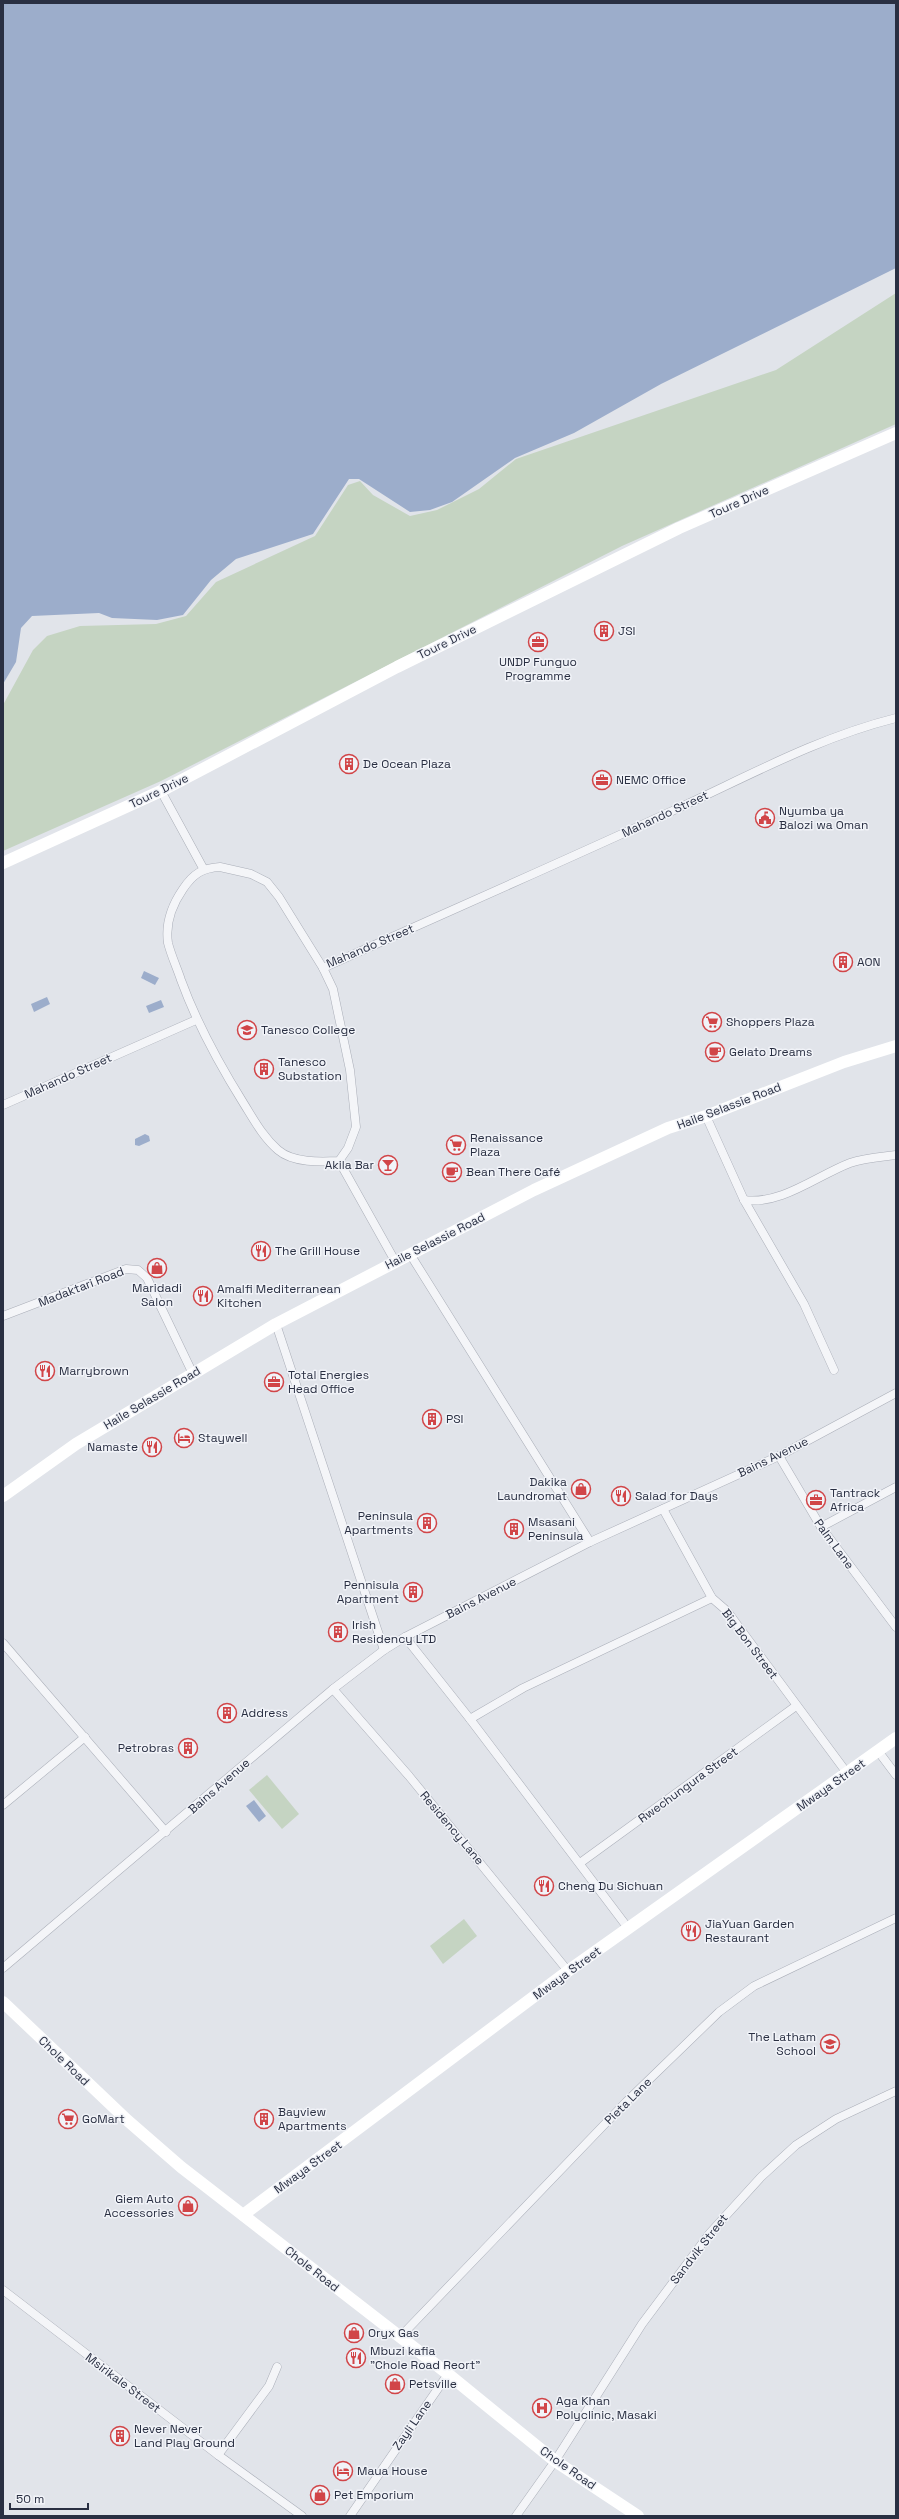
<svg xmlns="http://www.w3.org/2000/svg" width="899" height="2519" viewBox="0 0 899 2519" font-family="'Space Grotesk',sans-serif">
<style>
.green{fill:#c5d4c2}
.water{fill:#9cadcb}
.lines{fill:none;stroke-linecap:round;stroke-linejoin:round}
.street-casing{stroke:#aaaeb8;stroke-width:9}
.street{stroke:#f4f5f8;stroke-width:8}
.secondary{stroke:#fff;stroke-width:12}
.labels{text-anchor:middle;stroke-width:3;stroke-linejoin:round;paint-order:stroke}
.street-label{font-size:12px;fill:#292f42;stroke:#f1f3f8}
.poi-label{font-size:12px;fill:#292f42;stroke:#f1f3f8;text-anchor:start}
</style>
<rect width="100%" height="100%" fill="#e1e4ea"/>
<g class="green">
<polygon points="896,293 896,424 622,546 161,781 3,851 3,705 33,650 47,636 80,626 156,624 186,616 216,582 315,536 348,485 360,481 373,495 410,516 437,510 479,489 516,459 776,370"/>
<polygon points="267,1775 299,1814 282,1829 249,1790"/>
<polygon points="464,1919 477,1936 443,1964 430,1946"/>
</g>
<g class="water">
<polygon points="3,3 896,3 896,268 661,384 574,433 515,458 452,502 430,510 410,512 359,479 349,479 313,534 236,559 211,580 183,615 157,620 112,618 99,613 32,616 21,628 16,662 3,684"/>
<polygon points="144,971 159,978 155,985 141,978"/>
<polygon points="47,997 50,1004 34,1012 31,1004"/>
<polygon points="161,1000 164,1007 149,1013 146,1006"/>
<polygon points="145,1134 149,1136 150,1141 139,1146 135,1145 135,1139"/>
<polygon points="254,1800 266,1816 259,1822 246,1806"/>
</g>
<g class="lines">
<defs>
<g id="street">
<polyline points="161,791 203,868"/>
<path d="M220 867 251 874 267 882 279 897 323 968 333 989 350 1070 356 1127 348 1148 339 1161C321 1162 293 1163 278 1150 263 1137 254 1120 244 1104 219 1064 197 1024 181 980 177 968 171 955 168 943 165 923 172 905 183 889 193 874 202 868 220 867Z"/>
<path d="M323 968C438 916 555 865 670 812 745 778 816 738 896 718"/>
<polyline points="3,1105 196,1020"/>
<polyline points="706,1116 744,1200 804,1304 834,1370"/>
<polyline points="339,1161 395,1261"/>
<path d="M744 1200C782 1205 816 1176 850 1163 864 1158 881 1157 896 1155"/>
<polyline points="410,1254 590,1542"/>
<polyline points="3,1316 126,1269 138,1270 147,1278 193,1374"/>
<polyline points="276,1324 384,1650"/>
<polyline points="779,1456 821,1527 896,1627"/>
<polyline points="663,1509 712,1598 727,1611 847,1773"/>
<polyline points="821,1527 896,1487"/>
<polyline points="405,1637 470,1719 628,1928"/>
<polyline points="3,1643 166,1832"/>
<polyline points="333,1689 409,1776 568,1971"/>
<polyline points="470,1719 523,1688 712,1598"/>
<polyline points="878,1751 896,1775"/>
<polyline points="3,1805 85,1737"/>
<polyline points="580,1863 796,1706"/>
<polyline points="3,1968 333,1689 384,1650 405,1637 590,1542 779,1456 896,1393"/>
<polyline points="3,2290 218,2455 302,2516"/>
<polyline points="400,2337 626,2102 719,2012 754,1986 896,1918"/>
<polyline points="218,2455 269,2386 277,2367"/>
<polyline points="350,2516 448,2374"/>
<polyline points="516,2516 555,2461 642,2324 710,2233 761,2177 796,2145 836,2119 896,2091"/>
</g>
</defs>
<use href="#street" class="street-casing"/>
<use href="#street" class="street"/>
<g class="secondary">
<polyline points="3,863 161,791 397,667 679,528 896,433"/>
<polyline points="3,1496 76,1444 276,1324 534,1190 668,1128 706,1116 844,1062 896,1046"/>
<polyline points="3,2002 127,2120 181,2167 448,2374 555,2461 638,2516"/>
<polyline points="243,2215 568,1971 896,1738"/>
</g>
</g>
<defs>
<symbol id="building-ring" viewBox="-11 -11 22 22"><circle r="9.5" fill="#f1f3f8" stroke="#d14548" stroke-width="1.5"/><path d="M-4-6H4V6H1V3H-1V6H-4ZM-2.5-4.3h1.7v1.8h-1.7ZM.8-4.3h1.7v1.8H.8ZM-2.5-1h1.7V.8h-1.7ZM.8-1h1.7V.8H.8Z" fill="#d14548"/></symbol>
<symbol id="office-ring" viewBox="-11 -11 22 22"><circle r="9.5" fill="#f1f3f8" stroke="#d14548" stroke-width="1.5"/><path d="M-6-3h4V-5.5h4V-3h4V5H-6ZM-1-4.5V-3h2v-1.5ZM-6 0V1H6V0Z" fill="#d14548"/></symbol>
<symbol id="civic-ring" viewBox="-11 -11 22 22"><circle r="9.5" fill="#f1f3f8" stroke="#d14548" stroke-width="1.5"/><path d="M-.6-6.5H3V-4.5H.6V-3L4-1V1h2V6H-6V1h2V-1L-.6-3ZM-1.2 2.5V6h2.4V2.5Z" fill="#d14548"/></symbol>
<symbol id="supermarket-ring" viewBox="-11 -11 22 22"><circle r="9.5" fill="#f1f3f8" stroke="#d14548" stroke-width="1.5"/><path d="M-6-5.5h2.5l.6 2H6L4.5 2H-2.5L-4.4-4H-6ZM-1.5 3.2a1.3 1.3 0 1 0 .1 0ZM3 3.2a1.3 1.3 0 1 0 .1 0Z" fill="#d14548"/></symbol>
<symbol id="university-ring" viewBox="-11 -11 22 22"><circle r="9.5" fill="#f1f3f8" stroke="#d14548" stroke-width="1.5"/><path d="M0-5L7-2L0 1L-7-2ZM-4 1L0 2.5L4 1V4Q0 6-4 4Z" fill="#d14548"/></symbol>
<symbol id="cafe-ring" viewBox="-11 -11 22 22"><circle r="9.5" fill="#f1f3f8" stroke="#d14548" stroke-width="1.5"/><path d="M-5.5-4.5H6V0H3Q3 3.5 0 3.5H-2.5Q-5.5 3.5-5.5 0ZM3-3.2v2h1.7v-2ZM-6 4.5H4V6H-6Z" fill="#d14548"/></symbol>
<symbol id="bar-ring" viewBox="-11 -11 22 22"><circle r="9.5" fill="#f1f3f8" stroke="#d14548" stroke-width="1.5"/><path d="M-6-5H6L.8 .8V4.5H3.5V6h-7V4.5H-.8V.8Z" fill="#d14548"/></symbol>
<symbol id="restaurant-ring" viewBox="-11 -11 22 22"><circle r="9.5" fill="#f1f3f8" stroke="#d14548" stroke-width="1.5"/><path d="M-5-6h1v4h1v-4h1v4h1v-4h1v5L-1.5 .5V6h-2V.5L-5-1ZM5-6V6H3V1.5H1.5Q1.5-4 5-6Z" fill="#d14548"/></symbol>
<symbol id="shop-ring" viewBox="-11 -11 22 22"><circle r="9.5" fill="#f1f3f8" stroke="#d14548" stroke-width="1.5"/><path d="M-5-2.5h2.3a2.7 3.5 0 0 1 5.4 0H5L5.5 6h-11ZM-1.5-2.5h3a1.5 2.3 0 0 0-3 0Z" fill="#d14548"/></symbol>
<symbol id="hotel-ring" viewBox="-11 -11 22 22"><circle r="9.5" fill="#f1f3f8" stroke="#d14548" stroke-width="1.5"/><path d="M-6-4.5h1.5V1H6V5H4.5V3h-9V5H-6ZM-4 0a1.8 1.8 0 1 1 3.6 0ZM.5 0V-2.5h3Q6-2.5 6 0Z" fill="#d14548"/></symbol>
<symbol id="school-ring" viewBox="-11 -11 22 22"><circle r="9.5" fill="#f1f3f8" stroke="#d14548" stroke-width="1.5"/><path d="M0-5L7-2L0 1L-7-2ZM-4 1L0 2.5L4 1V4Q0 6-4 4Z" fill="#d14548"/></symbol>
<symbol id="hospital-ring" viewBox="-11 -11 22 22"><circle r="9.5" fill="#f1f3f8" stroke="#d14548" stroke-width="1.5"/><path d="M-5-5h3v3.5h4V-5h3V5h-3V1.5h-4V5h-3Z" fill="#d14548"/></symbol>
</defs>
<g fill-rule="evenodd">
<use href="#building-ring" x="593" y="620" width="22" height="22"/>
<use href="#office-ring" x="527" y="631" width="22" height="22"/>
<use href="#building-ring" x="338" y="753" width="22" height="22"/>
<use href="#office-ring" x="591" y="769" width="22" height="22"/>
<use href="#civic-ring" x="754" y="807" width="22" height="22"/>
<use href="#building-ring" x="832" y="951" width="22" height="22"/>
<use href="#supermarket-ring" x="701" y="1011" width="22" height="22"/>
<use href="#university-ring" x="236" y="1019" width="22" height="22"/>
<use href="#cafe-ring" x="704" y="1041" width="22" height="22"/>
<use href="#building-ring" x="253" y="1058" width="22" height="22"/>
<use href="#supermarket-ring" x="445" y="1134" width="22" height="22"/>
<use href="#bar-ring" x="377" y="1154" width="22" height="22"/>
<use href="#cafe-ring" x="441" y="1161" width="22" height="22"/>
<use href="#restaurant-ring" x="250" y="1240" width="22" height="22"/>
<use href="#shop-ring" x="146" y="1257" width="22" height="22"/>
<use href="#restaurant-ring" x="192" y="1285" width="22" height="22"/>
<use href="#restaurant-ring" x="34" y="1360" width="22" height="22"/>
<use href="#office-ring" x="263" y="1371" width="22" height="22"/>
<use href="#building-ring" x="421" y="1408" width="22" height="22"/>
<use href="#hotel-ring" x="173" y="1427" width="22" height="22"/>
<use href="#restaurant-ring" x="141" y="1436" width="22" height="22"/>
<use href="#shop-ring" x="570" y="1478" width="22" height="22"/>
<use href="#restaurant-ring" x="610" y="1485" width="22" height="22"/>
<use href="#office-ring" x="805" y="1489" width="22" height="22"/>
<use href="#building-ring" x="416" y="1512" width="22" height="22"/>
<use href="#building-ring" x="503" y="1518" width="22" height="22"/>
<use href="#building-ring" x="402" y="1581" width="22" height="22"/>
<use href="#building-ring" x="327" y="1621" width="22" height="22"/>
<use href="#building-ring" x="216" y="1702" width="22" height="22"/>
<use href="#building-ring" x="177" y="1737" width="22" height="22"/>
<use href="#restaurant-ring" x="533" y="1875" width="22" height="22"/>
<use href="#restaurant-ring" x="680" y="1920" width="22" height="22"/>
<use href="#school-ring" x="819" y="2033" width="22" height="22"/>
<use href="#supermarket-ring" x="57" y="2108" width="22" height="22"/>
<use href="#building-ring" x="253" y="2108" width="22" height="22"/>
<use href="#shop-ring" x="177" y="2195" width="22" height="22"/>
<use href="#shop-ring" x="343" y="2322" width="22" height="22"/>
<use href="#restaurant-ring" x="345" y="2347" width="22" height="22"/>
<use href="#shop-ring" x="384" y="2373" width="22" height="22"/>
<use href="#hospital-ring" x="531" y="2397" width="22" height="22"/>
<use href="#building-ring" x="109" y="2425" width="22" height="22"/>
<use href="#hotel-ring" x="332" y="2460" width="22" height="22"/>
<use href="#shop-ring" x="309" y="2484" width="22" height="22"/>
</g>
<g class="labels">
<g class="street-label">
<text transform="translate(739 502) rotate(-24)" y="4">Toure Drive</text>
<text transform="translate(447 642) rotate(-26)" y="4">Toure Drive</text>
<text transform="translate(159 791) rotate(-26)" y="4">Toure Drive</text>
<text transform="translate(665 814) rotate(-25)" y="4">Mahando Street</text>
<text transform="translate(370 946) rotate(-23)" y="4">Mahando Street</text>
<text transform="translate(68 1076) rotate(-24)" y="4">Mahando Street</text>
<text transform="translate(729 1106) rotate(-21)" y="4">Haile Selassie Road</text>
<text transform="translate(435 1241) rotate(-27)" y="4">Haile Selassie Road</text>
<text transform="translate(81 1287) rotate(-21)" y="4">Madaktari Road</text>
<text transform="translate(152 1398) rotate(-31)" y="4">Haile Selassie Road</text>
<text transform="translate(773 1457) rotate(-26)" y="4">Bains Avenue</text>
<text transform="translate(834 1544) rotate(54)" y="4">Palm Lane</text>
<text transform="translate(481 1598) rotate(-27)" y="4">Bains Avenue</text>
<text transform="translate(750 1644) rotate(53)" y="4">Big Bon Street</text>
<text transform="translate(688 1785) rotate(-36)" y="4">Rwechungura Street</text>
<text transform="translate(831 1785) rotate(-35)" y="4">Mwaya Street</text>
<text transform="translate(219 1786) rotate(-41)" y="4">Bains Avenue</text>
<text transform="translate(452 1828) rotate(50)" y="4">Residency Lane</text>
<text transform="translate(567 1973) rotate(-36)" y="4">Mwaya Street</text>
<text transform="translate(64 2061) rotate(44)" y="4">Chole Road</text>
<text transform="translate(628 2101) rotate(-45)" y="4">Pieta Lane</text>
<text transform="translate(308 2167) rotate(-36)" y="4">Mwaya Street</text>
<text transform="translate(699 2249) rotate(-52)" y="4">Sandvik Street</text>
<text transform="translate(312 2269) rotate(38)" y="4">Chole Road</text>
<text transform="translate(123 2383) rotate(37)" y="4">Msirikale Street</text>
<text transform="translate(412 2425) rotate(-55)" y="4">Zayli Lane</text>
<text transform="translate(568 2468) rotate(35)" y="4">Chole Road</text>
</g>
<g class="poi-label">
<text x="618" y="635">JSI</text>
<text x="538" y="666" text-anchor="middle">UNDP Funguo<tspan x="538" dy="14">Programme</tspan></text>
<text x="363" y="768">De Ocean Plaza</text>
<text x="616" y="784">NEMC Office</text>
<text x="779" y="815">Nyumba ya<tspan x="779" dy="14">Balozi wa Oman</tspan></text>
<text x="857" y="966">AON</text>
<text x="726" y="1026">Shoppers Plaza</text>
<text x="261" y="1034">Tanesco College</text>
<text x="729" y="1056">Gelato Dreams</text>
<text x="278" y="1066">Tanesco<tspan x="278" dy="14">Substation</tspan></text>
<text x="470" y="1142">Renaissance<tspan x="470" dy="14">Plaza</tspan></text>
<text x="374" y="1169" text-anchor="end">Akila Bar</text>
<text x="466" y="1176">Bean There Café</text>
<text x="275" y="1255">The Grill House</text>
<text x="157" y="1292" text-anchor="middle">Maridadi<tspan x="157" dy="14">Salon</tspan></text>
<text x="217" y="1293">Amalfi Mediterranean<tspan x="217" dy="14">Kitchen</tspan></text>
<text x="59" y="1375">Marrybrown</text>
<text x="288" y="1379">Total Energies<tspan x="288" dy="14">Head Office</tspan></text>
<text x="446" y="1423">PSI</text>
<text x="198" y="1442">Staywell</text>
<text x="138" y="1451" text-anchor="end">Namaste</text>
<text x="567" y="1486" text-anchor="end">Dakika<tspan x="567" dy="14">Laundromat</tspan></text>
<text x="830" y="1497">Tantrack<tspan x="830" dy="14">Africa</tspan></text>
<text x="635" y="1500">Salad for Days</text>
<text x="413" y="1520" text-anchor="end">Peninsula<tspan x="413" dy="14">Apartments</tspan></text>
<text x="528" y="1526">Msasani<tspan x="528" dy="14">Peninsula</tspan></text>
<text x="399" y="1589" text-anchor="end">Pennisula<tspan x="399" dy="14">Apartment</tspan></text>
<text x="352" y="1629">Irish<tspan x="352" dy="14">Residency LTD</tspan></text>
<text x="241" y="1717">Address</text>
<text x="174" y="1752" text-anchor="end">Petrobras</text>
<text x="558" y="1890">Cheng Du Sichuan</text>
<text x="705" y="1928">JiaYuan Garden<tspan x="705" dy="14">Restaurant</tspan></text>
<text x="816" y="2041" text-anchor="end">The Latham<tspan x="816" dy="14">School</tspan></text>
<text x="278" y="2116">Bayview<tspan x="278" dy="14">Apartments</tspan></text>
<text x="82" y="2123">GoMart</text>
<text x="174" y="2203" text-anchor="end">Giem Auto<tspan x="174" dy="14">Accessories</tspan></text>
<text x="368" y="2337">Oryx Gas</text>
<text x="370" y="2355">Mbuzi kafia<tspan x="370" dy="14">"Chole Road Reort"</tspan></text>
<text x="409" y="2388">Petsville</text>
<text x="556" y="2405">Aga Khan<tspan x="556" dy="14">Polyclinic, Masaki</tspan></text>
<text x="134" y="2433">Never Never<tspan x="134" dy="14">Land Play Ground</tspan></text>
<text x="357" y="2475">Maua House</text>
<text x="334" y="2499">Pet Emporium</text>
</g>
</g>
<rect width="899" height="2519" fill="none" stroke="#292f42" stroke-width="8"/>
<path d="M10 2503v6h78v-6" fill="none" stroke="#292f42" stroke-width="2"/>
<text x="16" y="2503" font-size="12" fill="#292f42" stroke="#f1f3f8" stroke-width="3" paint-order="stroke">50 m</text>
</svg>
